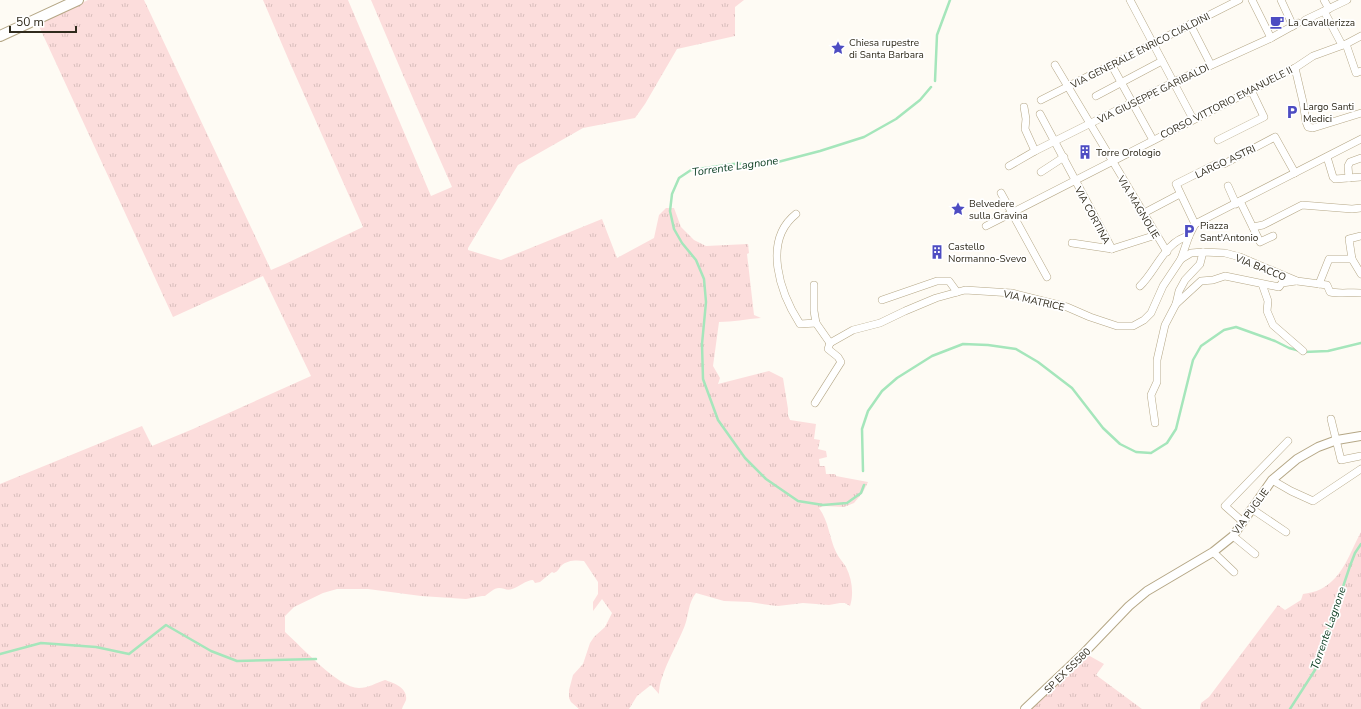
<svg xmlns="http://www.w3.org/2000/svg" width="1361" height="709" viewBox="0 0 1361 709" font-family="'Nunito Sans',sans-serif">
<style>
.grass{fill:url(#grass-tufts)}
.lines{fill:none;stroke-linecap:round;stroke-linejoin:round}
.stream{stroke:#a5e6bb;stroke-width:2.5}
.minor-casing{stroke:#b5a786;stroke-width:8}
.tertiary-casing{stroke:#b5a786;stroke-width:10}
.secondary-casing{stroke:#b5a786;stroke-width:12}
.minor{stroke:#fff;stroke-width:7}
.tertiary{stroke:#fff;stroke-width:8}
.secondary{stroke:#fff;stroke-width:10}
.labels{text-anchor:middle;stroke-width:3.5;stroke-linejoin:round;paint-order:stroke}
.poi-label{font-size:10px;fill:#302b1d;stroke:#fff;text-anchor:start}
.street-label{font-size:10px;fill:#302b1d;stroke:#fff}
.water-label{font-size:11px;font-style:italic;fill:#0f4025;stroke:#fff}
</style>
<defs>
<pattern id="grass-tufts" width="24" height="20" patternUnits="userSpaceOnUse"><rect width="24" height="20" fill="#fcdddc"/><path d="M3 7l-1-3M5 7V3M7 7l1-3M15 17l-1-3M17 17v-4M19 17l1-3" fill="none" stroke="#d8bebc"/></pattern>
</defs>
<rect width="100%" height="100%" fill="#fefbf4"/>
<g class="grass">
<path d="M88 0H144L271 270 285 264 363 227 290 63 263 0H348L431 196 452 187 415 103 371 0H744L735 7V36L677 49 645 104 635 118 583 128 518 165 468 248V250L501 260 602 219 617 258 654 238 659 215 666 208H674L681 227 694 240 706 246 748 244 749 253 747 254 754 315 761 318C746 319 733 322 719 322L713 366 720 378 718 384 769 371 783 378 788 409V415L790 420 816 424 814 439 820 440 818 449 826 451 827 457 819 459 820 466H825L826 474H835L836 476 868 482 863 492 854 503 844 507 823 506 819 508C829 522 829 537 836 552 838 557 843 562 846 567 852 579 854 594 850 606L845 603H840L829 605 803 603 778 606 769 605 750 602 724 601 696 593C688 603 689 614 685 625 678 644 659 674 659 694L651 685 637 696 629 709H579L571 702 569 698V690L573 675 583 664 590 643 594 637 605 627 612 613 602 599 593 611V602L598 594V582L584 561C576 560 567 560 561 566 558 570 558 571 554 573L552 572 540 582 535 583 533 580C526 580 519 587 512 589 507 591 504 588 499 588 494 588 489 593 485 596H482L466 599 421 596 368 589H337L323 593 294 607 285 616V632C301 646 338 688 359 688 368 688 376 683 385 680 394 683 408 688 406 700 405 703 403 705 402 709H0V484L142 426 152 446 193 429 311 376 263 276 173 317 38 24Z"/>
<path d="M1361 532V709H1200L1201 703 1209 697 1278 605 1285 610 1301 600 1303 594C1309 593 1315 592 1321 589 1343 578 1350 552 1361 532Z"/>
<polygon points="1088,655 1104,664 1096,675 1142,709 1031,709"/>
</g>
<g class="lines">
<g class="stream">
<polyline points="935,81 937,35 950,0"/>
<polyline points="863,471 862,429 868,411 882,391 897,378 932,356 963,344 988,345 1016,349 1038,362 1072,388 1103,428 1120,444 1136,452 1151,453 1167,443 1176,429 1193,360 1201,346 1224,330 1236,327 1275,341 1289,348 1304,352 1328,351 1361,343"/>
<polyline points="864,485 861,493 847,503 823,505 798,501 766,479 745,458 718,420 703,379 702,344 706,302 704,279 696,260 682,243 674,229 670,211 672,194 679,178 691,170 733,164 774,163 820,151 864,137 896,119 920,100 931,87"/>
<polyline points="0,654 41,643 96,647 129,654 166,625 211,651 237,661 316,659"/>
<polyline points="1290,709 1315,670 1350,566 1355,553 1361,544"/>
</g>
<defs>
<g id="minor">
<polyline points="1130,0 1193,119"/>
<polyline points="1252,0 1271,38"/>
<polyline points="1281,0 1293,26"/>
<polyline points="1324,0 1329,9"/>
<polyline points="1324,11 1342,45"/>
<polyline points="1305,20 1347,0"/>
<polyline points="1190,24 1211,65"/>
<polyline points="1346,44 1356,73 1361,71"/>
<polyline points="1111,64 1153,140"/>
<polyline points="1055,65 1167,252"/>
<polyline points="1295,68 1303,102 1306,122 1308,127 1313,128 1361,113"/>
<polyline points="1096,96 1162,61"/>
<polyline points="1041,100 1239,0"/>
<polyline points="1024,107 1026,119 1025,129 1035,151"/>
<polyline points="1040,114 1112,249"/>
<polyline points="1218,140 1264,117 1251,90"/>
<polyline points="1327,157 1333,177 1335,179 1361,177"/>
<polyline points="1009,166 1035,151 1089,124 1174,82 1271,38 1298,23"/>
<polyline points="1041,172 1064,157"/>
<polyline points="1349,178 1348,166 1350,162 1361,158"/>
<polyline points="1228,186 1236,204"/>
<polyline points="1001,193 1047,277"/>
<polyline points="1240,201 1260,242 1273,236"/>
<polyline points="1144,213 1180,194"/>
<path d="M796 214C762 241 780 293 800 324L816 323"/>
<polyline points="1195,224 1176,184 1216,164 1224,164 1275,137 1295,173"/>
<polyline points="1195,224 1361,139"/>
<polyline points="986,226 1295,68 1313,56 1346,44 1361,36"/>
<polyline points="1253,227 1263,225 1302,205 1352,209 1361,208"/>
<polyline points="1361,236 1349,239 1352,259 1361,274"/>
<polyline points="1072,243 1112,249 1156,235"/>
<path d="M1181 259 1191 253 1203 252 1225 253 1240 257 1297 281 1327 285 1330 292C1340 294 1351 292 1361 293"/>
<polyline points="1262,284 1268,301 1267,311 1273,325 1303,351"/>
<polyline points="1319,284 1329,259 1352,259"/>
<polyline points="814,285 814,311 816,323 830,343"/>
<path d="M1140 286C1156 271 1165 241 1189 236"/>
<polyline points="882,300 937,281 949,281 957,292"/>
<polyline points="1176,304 1201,281 1213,280 1225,276 1279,287 1282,283 1296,281"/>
<polyline points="830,343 853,330 880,323 905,311 936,298 965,290 1012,293 1067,307 1090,317 1117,326 1133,326 1144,320 1151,313 1163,286 1181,259 1189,236 1195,224"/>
<polyline points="815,403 841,362 838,357 828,349 830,343"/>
<polyline points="1331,419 1341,460 1361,456"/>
<polyline points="1155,423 1151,395 1157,382 1157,360 1165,325 1176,304 1179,291 1185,280 1200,264 1203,252"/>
<polyline points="1272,480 1291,491 1313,501 1361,469"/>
<polyline points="1252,509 1286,532"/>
<polyline points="1243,522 1225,506 1288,441"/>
<polyline points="1233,536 1255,554"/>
<polyline points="1213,552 1234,572"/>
</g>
<polyline id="tertiary" points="1025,709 1082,655 1129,606 1147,591 1213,552 1233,536 1272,480 1297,459 1318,447 1337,440 1361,436"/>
<polyline id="secondary" points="0,36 78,0"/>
</defs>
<use href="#minor" class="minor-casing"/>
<use href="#tertiary" class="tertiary-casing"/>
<use href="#secondary" class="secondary-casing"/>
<use href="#minor" class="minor"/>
<use href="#tertiary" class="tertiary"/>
<use href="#secondary" class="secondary"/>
</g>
<defs>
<symbol id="cafe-bare" viewBox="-9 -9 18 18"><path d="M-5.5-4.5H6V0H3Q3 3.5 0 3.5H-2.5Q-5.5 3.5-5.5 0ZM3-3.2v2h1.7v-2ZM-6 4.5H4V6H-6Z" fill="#4d4cc2" stroke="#fff" stroke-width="2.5" paint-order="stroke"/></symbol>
<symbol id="sight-bare" viewBox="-9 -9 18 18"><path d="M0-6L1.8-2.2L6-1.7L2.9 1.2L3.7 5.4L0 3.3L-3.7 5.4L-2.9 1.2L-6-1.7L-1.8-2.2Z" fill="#4d4cc2" stroke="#fff" stroke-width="2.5" paint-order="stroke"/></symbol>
<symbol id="parking-bare" viewBox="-9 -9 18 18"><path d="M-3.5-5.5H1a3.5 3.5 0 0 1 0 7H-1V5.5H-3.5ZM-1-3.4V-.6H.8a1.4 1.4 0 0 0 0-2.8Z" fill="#4d4cc2" stroke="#fff" stroke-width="2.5" paint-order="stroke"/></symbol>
<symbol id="building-bare" viewBox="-9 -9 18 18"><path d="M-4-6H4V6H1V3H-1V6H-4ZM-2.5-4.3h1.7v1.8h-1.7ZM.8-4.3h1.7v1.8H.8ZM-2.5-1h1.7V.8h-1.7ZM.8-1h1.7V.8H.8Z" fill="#4d4cc2" stroke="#fff" stroke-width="2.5" paint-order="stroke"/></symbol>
</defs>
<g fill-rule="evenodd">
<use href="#cafe-bare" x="1267" y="12" width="20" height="20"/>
<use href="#sight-bare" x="828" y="38" width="20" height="20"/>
<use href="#parking-bare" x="1282" y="102" width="20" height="20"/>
<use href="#building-bare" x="1075" y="142" width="20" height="20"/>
<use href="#sight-bare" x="948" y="199" width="20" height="20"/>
<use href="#parking-bare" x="1179" y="221" width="20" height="20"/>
<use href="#building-bare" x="927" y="242" width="20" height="20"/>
</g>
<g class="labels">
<g class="poi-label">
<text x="1288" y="26">La Cavallerizza</text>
<text x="849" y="46">Chiesa rupestre<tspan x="849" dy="12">di Santa Barbara</tspan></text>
<text x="1303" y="110">Largo Santi<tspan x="1303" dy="12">Medici</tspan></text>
<text x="1096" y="156">Torre Orologio</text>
<text x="969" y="207">Belvedere<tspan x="969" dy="12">sulla Gravina</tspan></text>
<text x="1200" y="229">Piazza<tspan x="1200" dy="12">Sant'Antonio</tspan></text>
<text x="948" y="250">Castello<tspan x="948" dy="12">Normanno-Svevo</tspan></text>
</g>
<g class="street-label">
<text transform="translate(1140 50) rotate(-27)" y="4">VIA GENERALE ENRICO CIALDINI</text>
<text transform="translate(1153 93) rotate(-26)" y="4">VIA GIUSEPPE GARIBALDI</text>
<text transform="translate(1226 102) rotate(-27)" y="4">CORSO VITTORIO EMANUELE II</text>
<text transform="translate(1225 161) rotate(-25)" y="4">LARGO ASTRI</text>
<text transform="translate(1139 207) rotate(59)" y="4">VIA MAGNOLIE</text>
<text transform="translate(1093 215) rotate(62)" y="4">VIA CORTINA</text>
<text transform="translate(1261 267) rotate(22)" y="4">VIA BACCO</text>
<text transform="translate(1034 300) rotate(13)" y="4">VIA MATRICE</text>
<text transform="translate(1250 511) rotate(-54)" y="4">VIA PUGLIE</text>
<text transform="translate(1067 670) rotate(-44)" y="4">SP EX SS580</text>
</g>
<g class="water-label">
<text transform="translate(735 166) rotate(-8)" y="4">Torrente Lagnone</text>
<text transform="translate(1328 628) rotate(-71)" y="4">Torrente Lagnone</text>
</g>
</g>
<path d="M10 26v6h66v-6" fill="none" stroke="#302b1d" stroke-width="2"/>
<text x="16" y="26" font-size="12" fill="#302b1d" stroke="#ffffff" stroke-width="3" paint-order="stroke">50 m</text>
</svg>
